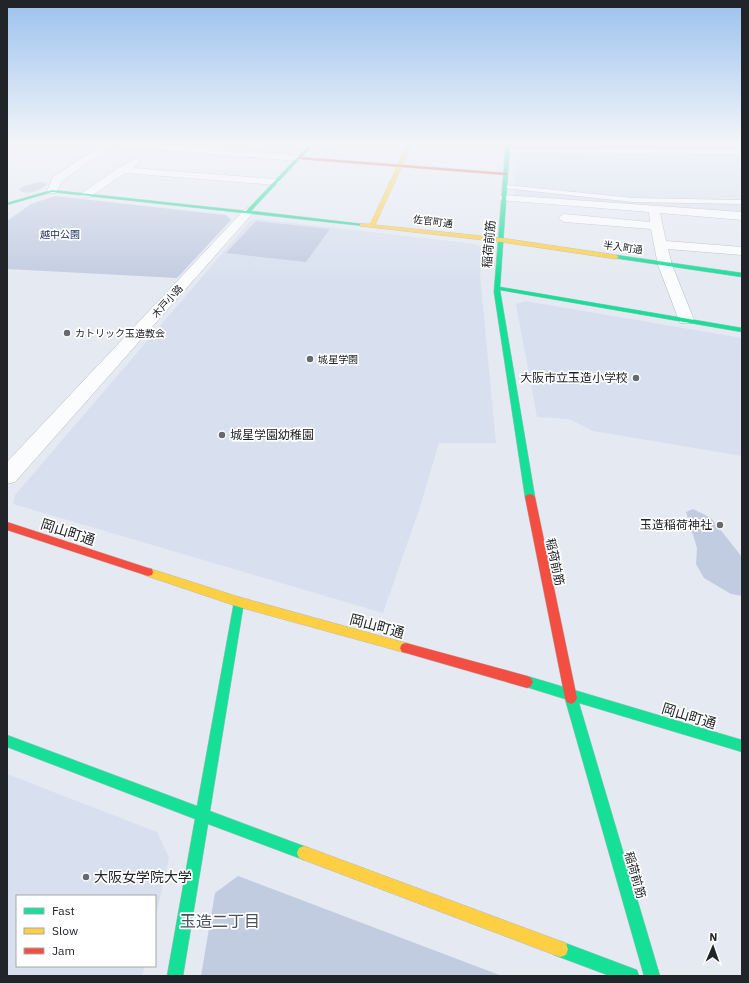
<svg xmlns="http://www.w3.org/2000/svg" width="749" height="983" viewBox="0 0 749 983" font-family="'IBM Plex Sans','Noto Sans JP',sans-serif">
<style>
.built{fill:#d8e0ef}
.green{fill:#c2cce1}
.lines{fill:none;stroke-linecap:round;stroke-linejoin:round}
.lane-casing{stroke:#b6b9bf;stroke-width:1}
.street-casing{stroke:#b6b9bf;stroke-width:1}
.fast-casing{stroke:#b6b9bf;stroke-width:1}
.slow-casing{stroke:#b6b9bf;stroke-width:1}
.jam-casing{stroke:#b6b9bf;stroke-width:1}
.lane{fill:#fbfcfd;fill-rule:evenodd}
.street{fill:#fbfcfd;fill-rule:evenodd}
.fast{fill:#16e098;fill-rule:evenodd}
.slow{fill:#ffcf43;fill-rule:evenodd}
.jam{fill:#f24e42;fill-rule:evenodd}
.poi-dot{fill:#66696f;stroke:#fff;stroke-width:1.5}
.labels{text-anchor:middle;stroke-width:3.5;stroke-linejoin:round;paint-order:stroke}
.far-street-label{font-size:10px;fill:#212429;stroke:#fff}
.far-park-label{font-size:10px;fill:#1a316c;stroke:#fff}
.far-poi-label{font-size:10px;fill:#212429;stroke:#fff;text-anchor:start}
.street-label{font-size:12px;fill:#212429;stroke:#fff}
.poi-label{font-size:12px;fill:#212429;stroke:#fff;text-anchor:end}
.near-street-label{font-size:14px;fill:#212429;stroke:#fff}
.near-poi-label{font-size:14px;fill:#212429;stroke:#fff;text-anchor:start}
.near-neighbourhood-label{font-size:16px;fill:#4b515d;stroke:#fff}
</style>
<rect width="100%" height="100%" fill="#e5e9f1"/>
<g class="built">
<polygon points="517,144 742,144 742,214 521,197 514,195"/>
<polygon points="259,219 476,244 484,249 480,275 496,443 439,443 419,510 383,613 13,504 15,495 250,221"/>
<polygon points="525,301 742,338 742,456 593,431 569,419 537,417 516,304"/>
<polygon points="7,774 157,832 169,858 155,920 155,896 17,896 17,966 145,966 142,976 7,976"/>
</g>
<g class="green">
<polygon points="596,144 666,144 672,149 599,148"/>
<path d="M40 182 47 183 46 185C39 191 28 196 19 190L24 186Z"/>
<polygon points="55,196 226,215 231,220 177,278 7,269 7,221 31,204"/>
<polygon points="256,221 330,229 306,262 226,253"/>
<polygon points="693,509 711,518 742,557 742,596 731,594 704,578 696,564 697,548 686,512"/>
<polygon points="238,876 502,976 201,976 215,893"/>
</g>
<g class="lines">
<defs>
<g id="lane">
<polygon points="508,149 742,150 742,154 506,152 505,151"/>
<polygon points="505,185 633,198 742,200 742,204 633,202 503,188 502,187"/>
</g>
<g id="street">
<polygon points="104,144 114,144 62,181 56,193 48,193 47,191 53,177"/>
<polygon points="118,144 152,144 299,155 304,158 299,161 123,147"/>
<polygon points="135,159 140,162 133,168 276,179 281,182 276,185 125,173 90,197 82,197 80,195 82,193 118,168"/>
<polygon points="504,195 742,212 742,220 660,213 666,241 742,247 742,255 668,249 672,265 694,320 692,323 680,323 658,265 651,229 564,222 558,218 564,214 650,222 649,212 500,200 498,198 500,196"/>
<polygon points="248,208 254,212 252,214 15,482 7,484 7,462 244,210"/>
</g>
<g id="fast">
<polygon points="506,144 510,144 500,287 742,328 742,332 500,290 535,497 533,499 527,499 525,497 494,292"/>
<polygon points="308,146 311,147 251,211 362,224 364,224 364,226 52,192 7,205 7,203 52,190 246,211"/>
<polygon points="616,255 742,273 742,277 614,258 614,256"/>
<polygon points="239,597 243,599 244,602 210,811 309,848 311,853 309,858 304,860 208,824 183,976 167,976 195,819 7,747 7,735 197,806 234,602 235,599"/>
<polygon points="527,676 742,740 742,752 579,703 660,976 644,976 565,699 523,686 521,682 523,678"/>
<polygon points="560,941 637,970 639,976 610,976 554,955 552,949 554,943"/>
</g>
<g id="slow">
<polygon points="408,144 412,144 375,225 501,238 616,255 619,257 616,259 501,242 360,226 360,224 370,224"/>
<polygon points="148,568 239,597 406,643 410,644 412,648 410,652 406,653 239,607 144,575 143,572 144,569"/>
<polygon points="304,846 560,941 566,943 568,949 566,955 560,957 304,860 299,858 297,853 299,848"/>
</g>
<g id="jam">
<polygon points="299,157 506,173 508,174 506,175 298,159"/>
<polygon points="530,494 533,495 535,497 577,698 575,702 571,704 567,702 565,698 525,497 527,495"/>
<polygon points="7,522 148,568 152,569 153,572 152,575 148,576 7,530"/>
<polygon points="406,643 527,676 531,678 533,682 531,686 527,688 406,653 402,652 400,648 402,644"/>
</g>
</defs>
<use href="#lane" class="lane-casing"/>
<use href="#street" class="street-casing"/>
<use href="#fast" class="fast-casing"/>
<use href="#slow" class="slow-casing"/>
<use href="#jam" class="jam-casing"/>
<use href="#lane" class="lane"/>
<use href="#street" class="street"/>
<use href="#fast" class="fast"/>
<use href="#slow" class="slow"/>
<use href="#jam" class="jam"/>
</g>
<linearGradient id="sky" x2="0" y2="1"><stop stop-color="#9bc2ee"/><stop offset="0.51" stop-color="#f3f5f9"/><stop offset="1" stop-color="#f3f5f9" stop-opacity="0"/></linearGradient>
<rect width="749" height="281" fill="url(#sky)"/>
<g class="poi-dot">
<circle cx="67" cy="333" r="4"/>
<circle cx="310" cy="359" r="4"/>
<circle cx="636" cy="378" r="4"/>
<circle cx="222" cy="435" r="4"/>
<circle cx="720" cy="525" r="4"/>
<circle cx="86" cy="877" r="4"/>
</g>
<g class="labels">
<g class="far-street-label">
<text transform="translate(433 221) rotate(7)" y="4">佐官町通</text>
<text transform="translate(623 247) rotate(8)" y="4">半入町通</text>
<text transform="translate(167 301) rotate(-48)" y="4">木戸小路</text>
</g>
<g class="far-park-label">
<text x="60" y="238">越中公園</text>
</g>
<g class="far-poi-label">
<text x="75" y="337">カトリック玉造教会</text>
<text x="318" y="363">城星学園</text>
</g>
<g class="street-label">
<text transform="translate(489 244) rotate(-85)" y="4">稲荷前筋</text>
<text transform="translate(555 562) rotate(78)" y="4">稲荷前筋</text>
<text transform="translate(635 875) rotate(74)" y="4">稲荷前筋</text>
</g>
<g class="poi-label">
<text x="628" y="382">大阪市立玉造小学校</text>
<text x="230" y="439" text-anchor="start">城星学園幼稚園</text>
<text x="712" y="529">玉造稲荷神社</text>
</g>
<g class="near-street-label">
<text transform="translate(68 532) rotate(18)" y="5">岡山町通</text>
<text transform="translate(377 626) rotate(15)" y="5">岡山町通</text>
<text transform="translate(689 716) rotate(17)" y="5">岡山町通</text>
</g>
<g class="near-poi-label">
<text x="94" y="882">大阪女学院大学</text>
</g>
<g class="near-neighbourhood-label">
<text x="220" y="927">玉造二丁目</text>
</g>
</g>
<rect width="749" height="983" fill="none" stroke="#212429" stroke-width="16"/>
<rect x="16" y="895" width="140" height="72" fill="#ffffff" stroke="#a6a7a9"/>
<rect x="24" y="908" width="20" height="6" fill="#16e098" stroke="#a6a7a9"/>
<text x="52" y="915" font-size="12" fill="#212429">Fast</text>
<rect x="24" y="928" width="20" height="6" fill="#ffcf43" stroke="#a6a7a9"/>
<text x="52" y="935" font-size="12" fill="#212429">Slow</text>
<rect x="24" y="948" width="20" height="6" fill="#f24e42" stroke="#a6a7a9"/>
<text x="52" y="955" font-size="12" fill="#212429">Jam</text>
<g transform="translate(713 947) rotate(2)" stroke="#ffffff" stroke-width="3" paint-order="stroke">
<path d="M0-3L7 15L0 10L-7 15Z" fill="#212429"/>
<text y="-6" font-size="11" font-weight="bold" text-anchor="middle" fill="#212429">N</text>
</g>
</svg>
